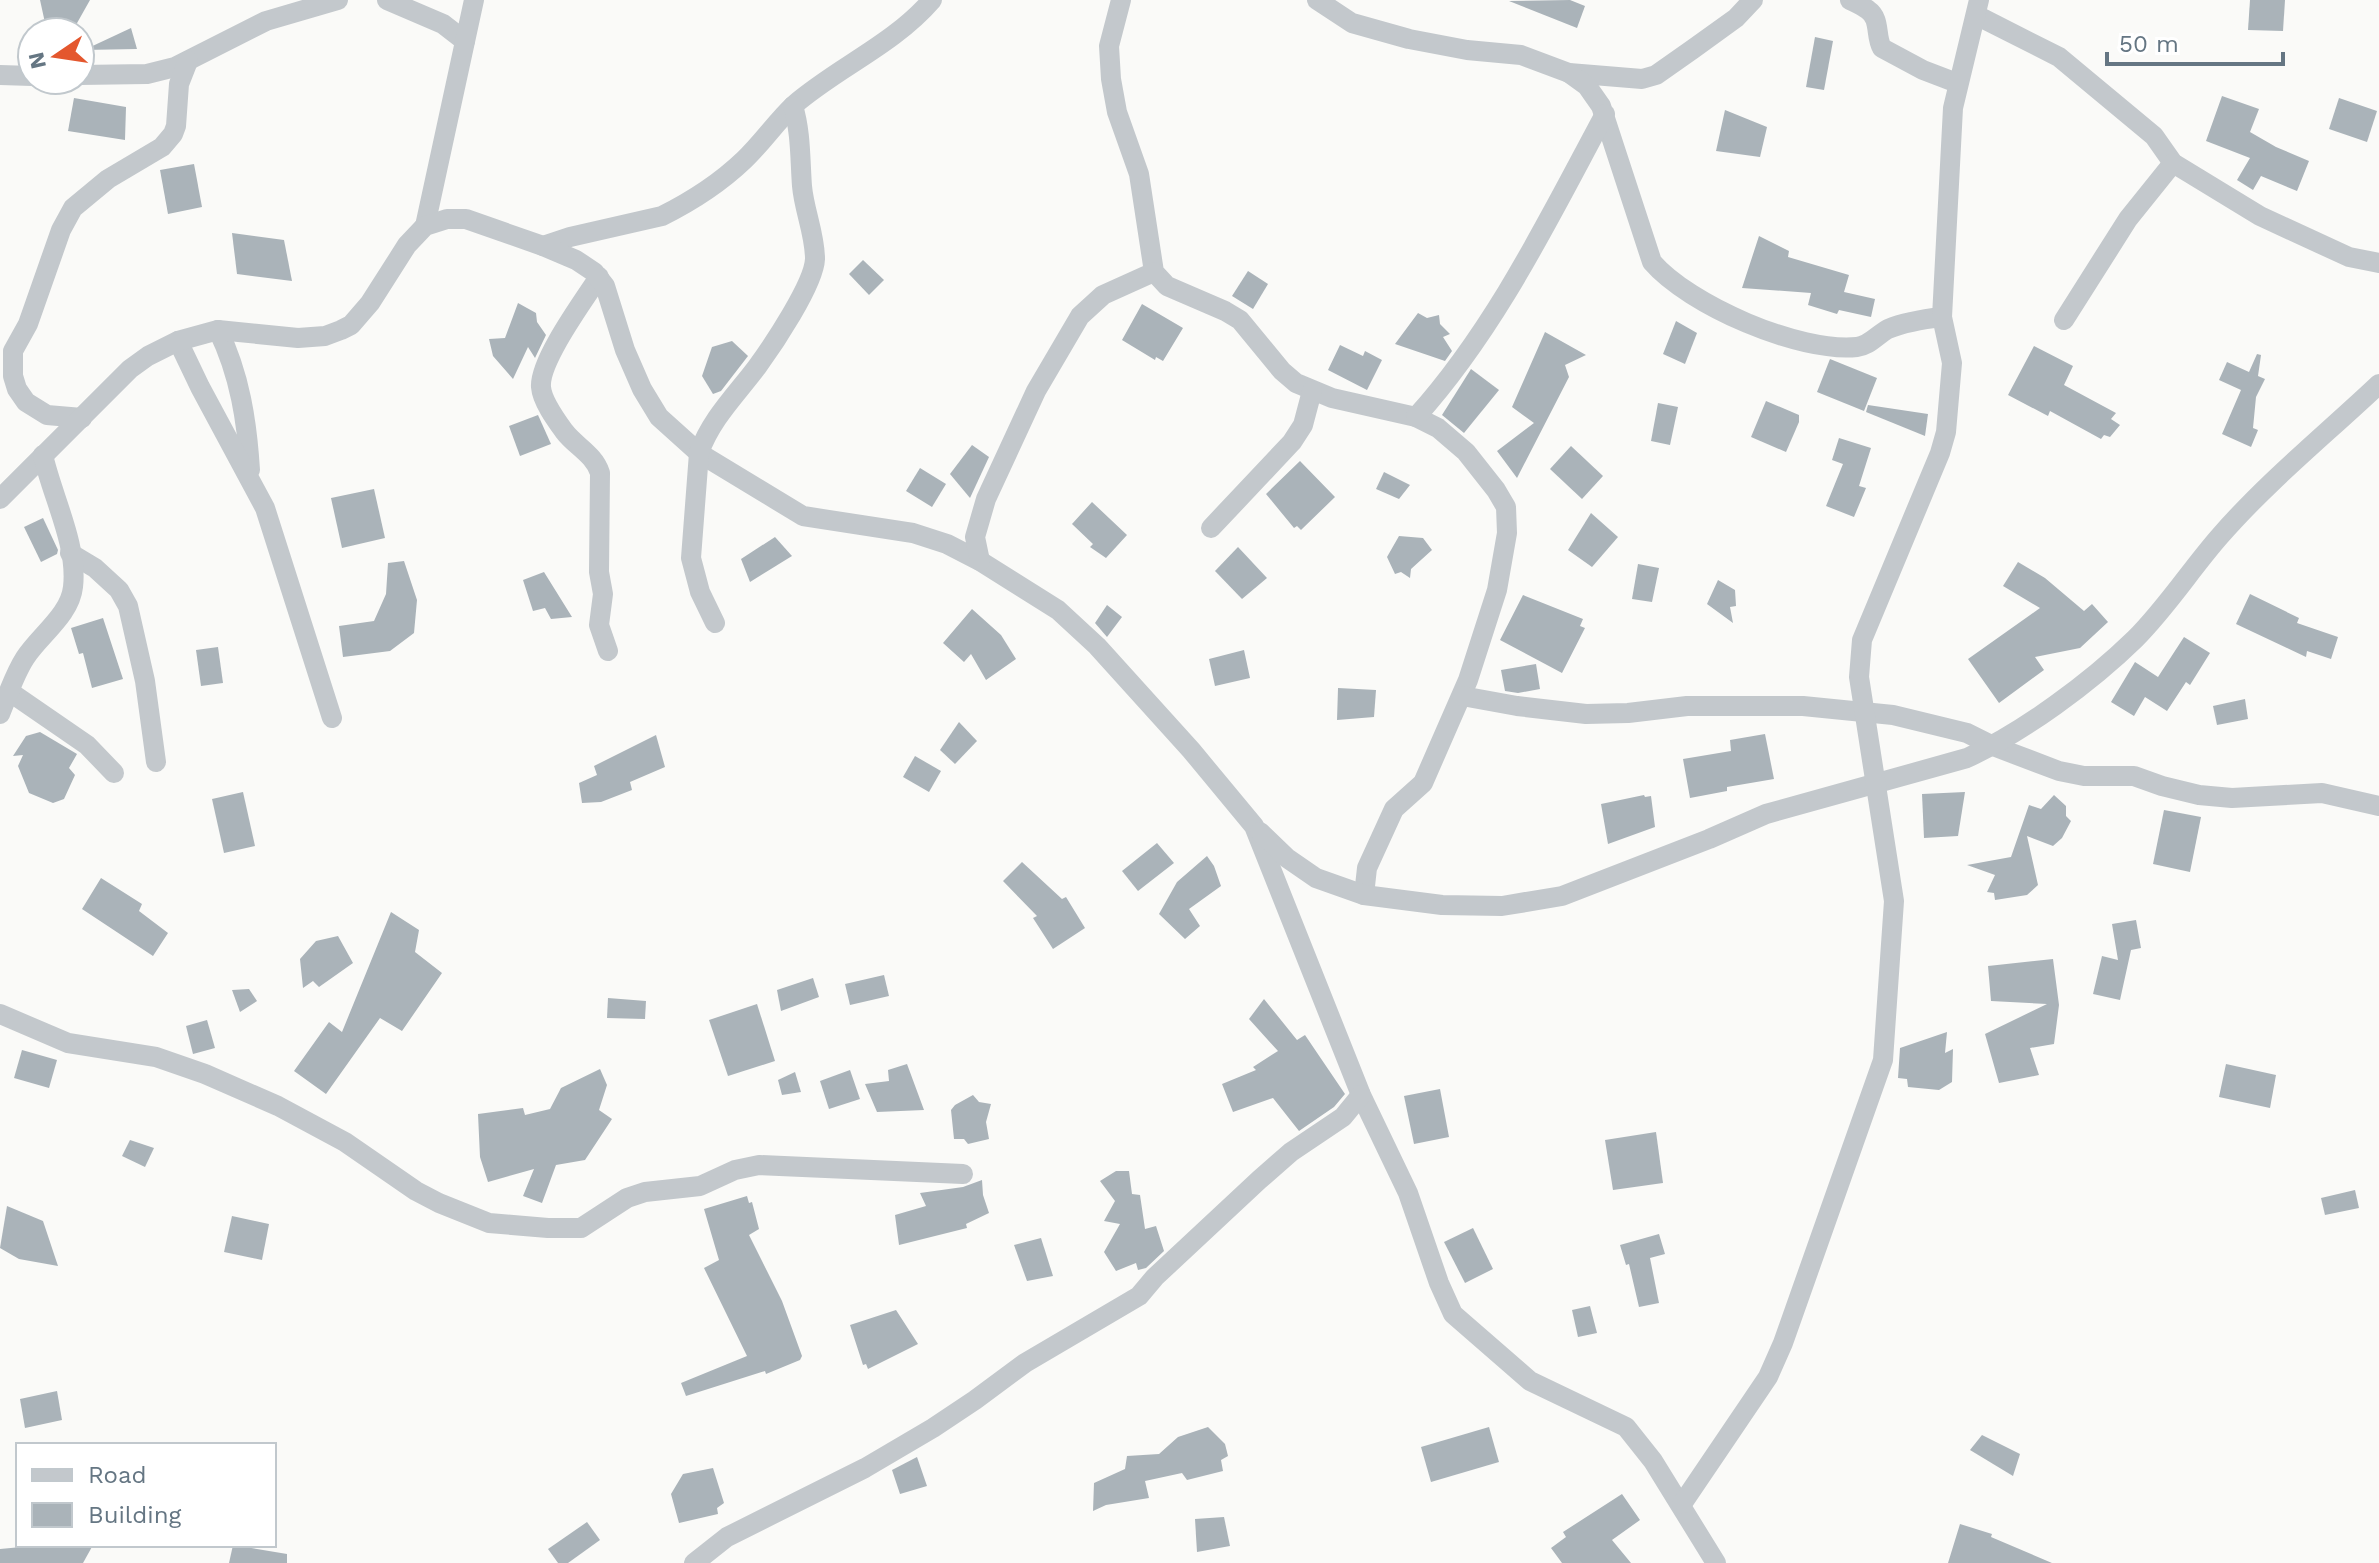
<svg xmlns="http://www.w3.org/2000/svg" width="2379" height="1563" viewBox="0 0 2379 1563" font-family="'Work Sans',sans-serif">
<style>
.building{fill:#aab3b9}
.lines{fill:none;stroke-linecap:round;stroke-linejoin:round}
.minor{stroke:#c3c8cc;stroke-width:20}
</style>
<rect width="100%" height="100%" fill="#fafaf8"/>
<g class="building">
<polygon points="40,0 90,0 72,32 47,32"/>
<polygon points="1570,0 1585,6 1577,28 1509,1"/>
<polygon points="2250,0 2285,0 2283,31 2248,30"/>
<polygon points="131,28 137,49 84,50"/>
<polygon points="1815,37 1833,41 1824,90 1806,87"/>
<polygon points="2222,96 2259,109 2250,132 2276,147 2309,161 2297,191 2261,176 2253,190 2237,180 2250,158 2206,141"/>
<polygon points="74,98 126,107 125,140 68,131"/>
<polygon points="2339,98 2377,111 2367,142 2329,129"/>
<polygon points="1725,110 1767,127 1760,157 1716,151"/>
<polygon points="194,164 202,207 168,214 160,170"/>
<polygon points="232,233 284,240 292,281 237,274"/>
<polygon points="1759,236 1789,251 1788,257 1849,275 1844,292 1875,299 1871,317 1839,310 1837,314 1808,305 1811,293 1742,288"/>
<polygon points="863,260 884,280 869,295 849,274"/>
<polygon points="1248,271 1268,284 1253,309 1232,296"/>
<polygon points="518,303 536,313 537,322 546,335 535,358 528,347 513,379 493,356 489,339 505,338"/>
<polygon points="1142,304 1183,328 1163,361 1156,357 1155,360 1122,340"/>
<polygon points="1418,313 1427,318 1439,315 1440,324 1450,334 1443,337 1452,351 1445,361 1395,344"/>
<polygon points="1676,321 1697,333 1685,364 1663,354"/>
<polygon points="1545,332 1586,355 1565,365 1569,377 1517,478 1497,451 1534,423 1512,407"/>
<polygon points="732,341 748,356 721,391 713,394 702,376 712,347"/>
<polygon points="1340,345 1363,356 1365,351 1382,360 1367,390 1328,370"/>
<polygon points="2034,346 2073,366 2064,385 2116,413 2111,419 2120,425 2110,437 2104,435 2101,439 2050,411 2048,416 2008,395"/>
<polygon points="2257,354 2261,355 2258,376 2265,379 2256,397 2253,428 2258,430 2251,447 2222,434 2241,390 2219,380 2227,362 2249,372"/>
<polygon points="1830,359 1877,378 1864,411 1817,392"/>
<polygon points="1471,369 1499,390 1464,433 1442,415"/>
<polygon points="1766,401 1799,415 1799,422 1786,452 1751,437"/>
<polygon points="1658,403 1678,407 1670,445 1651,441"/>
<polygon points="1868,405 1928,414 1925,436 1866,412"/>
<polygon points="538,415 551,444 520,456 509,426"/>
<polygon points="1839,438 1871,448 1859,486 1866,488 1854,517 1826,506 1843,464 1832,460"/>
<polygon points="972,445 989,457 970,498 950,474"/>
<polygon points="1571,446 1603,476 1582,499 1550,469"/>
<polygon points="1300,461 1335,497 1301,530 1297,526 1294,528 1266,494"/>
<polygon points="920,468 946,484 932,507 906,491"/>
<polygon points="1384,472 1410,485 1399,499 1376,489"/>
<polygon points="374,489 385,538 342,548 331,498"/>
<polygon points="1092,502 1127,535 1106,558 1090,547 1093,544 1072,524"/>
<polygon points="1591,513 1618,537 1592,567 1568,550"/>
<polygon points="43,518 58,550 57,554 41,562 24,527"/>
<polygon points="1399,536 1423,538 1432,550 1411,569 1410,578 1401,572 1395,574 1387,557"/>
<polygon points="775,537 792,556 750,582 741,559"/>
<polygon points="1238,547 1267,578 1242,599 1215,571"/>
<polygon points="404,561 417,600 414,633 390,651 343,657 339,626 374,621 386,594 388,563"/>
<polygon points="2018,562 2045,578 2084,611 2092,604 2108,622 2080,648 2035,657 2044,670 1999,703 1968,659 2040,608 2003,586"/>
<polygon points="1638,564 1659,568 1652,602 1632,599"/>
<polygon points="544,572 572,617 551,619 545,608 533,611 523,580"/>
<polygon points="1718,580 1735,590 1736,606 1730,607 1733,623 1707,604"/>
<polygon points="2250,594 2299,618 2297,623 2338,637 2331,659 2307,651 2306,657 2236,624"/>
<polygon points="1523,595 1583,619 1580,626 1585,628 1562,673 1500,640"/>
<polygon points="1107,605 1122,617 1107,637 1095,623"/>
<polygon points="972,609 1001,635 1016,659 986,680 971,654 964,662 943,643"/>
<polygon points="103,618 123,679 92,688 83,653 79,654 71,628"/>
<polygon points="2184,637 2210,653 2190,685 2186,682 2167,711 2145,697 2134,716 2111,702 2135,662 2158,677"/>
<polygon points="218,647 223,683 201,686 196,650"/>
<polygon points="1244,650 1250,678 1215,686 1209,659"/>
<polygon points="1536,664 1540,689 1518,693 1505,691 1501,670"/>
<polygon points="1338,688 1376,690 1374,717 1337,720"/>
<polygon points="2245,699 2248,719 2217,725 2213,706"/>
<polygon points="959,722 977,741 955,764 940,750"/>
<polygon points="40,732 77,754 69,768 75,775 64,799 53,803 29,793 18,766 23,755 13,756 26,736"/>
<polygon points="1765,734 1774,779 1727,787 1727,791 1690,798 1683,759 1731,751 1730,740"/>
<polygon points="656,735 665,767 630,782 632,790 601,802 582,803 579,783 597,775 594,766"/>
<polygon points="915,756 941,771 929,792 903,777"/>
<polygon points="243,792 255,846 224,853 212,799"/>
<polygon points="1965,792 1958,836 1924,838 1922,794"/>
<polygon points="1644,795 1645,797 1651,796 1655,827 1608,844 1601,804"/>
<polygon points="2054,795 2066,806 2066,816 2071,821 2062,838 2053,846 2027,836 2038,885 2027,895 1995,900 1994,893 1987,892 1995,875 1967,865 2011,857 2029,805 2041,809"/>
<polygon points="2164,810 2201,817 2190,872 2153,864"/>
<polygon points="1157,843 1174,863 1138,891 1122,871"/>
<polygon points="1207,856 1214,866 1221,886 1189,909 1200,926 1185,939 1159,914 1177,882"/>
<polygon points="1022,862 1062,899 1066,897 1085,928 1053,949 1033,918 1037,916 1003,881"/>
<polygon points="101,878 142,904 139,911 168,933 153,956 82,909"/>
<polygon points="391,912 419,930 415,952 442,973 402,1031 380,1018 326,1094 294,1071 329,1022 342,1032"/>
<polygon points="2136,920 2141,948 2131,950 2120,1000 2093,994 2102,956 2118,960 2112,924"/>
<polygon points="338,936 353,963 319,987 313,981 303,988 300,959 316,941"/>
<polygon points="2053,959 2059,1005 2054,1044 2030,1048 2039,1075 1999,1083 1985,1034 2047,1004 1991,1001 1988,966"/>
<polygon points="884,975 889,996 850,1005 845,984"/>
<polygon points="813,978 819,997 781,1011 777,990"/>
<polygon points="249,989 257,1001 240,1012 232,990"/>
<polygon points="608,998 646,1001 645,1019 607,1018"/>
<polygon points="1264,999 1297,1040 1305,1035 1345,1094 1334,1107 1299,1131 1273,1098 1233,1112 1222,1084 1256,1070 1253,1067 1278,1051 1249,1019"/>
<polygon points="757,1004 775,1061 728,1076 709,1020"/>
<polygon points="207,1020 215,1048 193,1054 186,1026"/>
<polygon points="1947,1032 1945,1053 1953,1049 1952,1082 1939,1090 1908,1087 1907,1079 1898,1078 1900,1048"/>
<polygon points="22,1050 57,1060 49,1088 14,1078"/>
<polygon points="907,1064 924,1110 877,1112 865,1084 889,1081 888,1070"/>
<polygon points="2226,1064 2276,1075 2270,1108 2219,1097"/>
<polygon points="600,1069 607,1085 599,1110 612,1119 585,1160 556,1165 542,1203 523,1196 534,1169 488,1182 480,1157 478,1114 523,1108 525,1115 550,1109 561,1088"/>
<polygon points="850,1070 860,1099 829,1109 820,1081"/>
<polygon points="795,1072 801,1092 782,1095 778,1080"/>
<polygon points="1440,1089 1449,1137 1414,1144 1404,1096"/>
<polygon points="973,1095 979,1102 991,1104 986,1122 989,1139 968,1144 964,1139 954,1139 951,1110 955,1105"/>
<polygon points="1656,1132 1663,1183 1613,1190 1605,1140"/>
<polygon points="130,1140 154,1148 145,1167 122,1156"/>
<polygon points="1116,1171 1129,1171 1132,1194 1140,1195 1145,1229 1156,1226 1164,1251 1146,1268 1138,1270 1136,1263 1116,1271 1104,1252 1120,1224 1104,1221 1115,1201 1100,1181"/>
<polygon points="982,1180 983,1195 989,1213 966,1224 967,1228 899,1245 895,1215 926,1206 920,1193 963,1187"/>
<polygon points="2355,1190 2359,1208 2325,1215 2321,1198"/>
<polygon points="747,1196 749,1203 752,1202 759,1229 749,1235 782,1301 802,1356 800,1360 766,1374 765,1371 686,1396 681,1383 747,1356 704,1268 719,1260 704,1209"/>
<polygon points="7,1206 43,1221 58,1266 19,1259 0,1248"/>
<polygon points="232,1216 269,1224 262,1260 224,1252"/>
<polygon points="1473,1228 1493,1269 1465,1283 1444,1242"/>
<polygon points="1659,1234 1665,1254 1650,1258 1659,1303 1639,1307 1629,1264 1626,1265 1620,1245"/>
<polygon points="1041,1238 1053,1276 1027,1281 1014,1245"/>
<polygon points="1590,1306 1597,1333 1578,1337 1572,1310"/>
<polygon points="896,1310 918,1344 868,1369 866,1364 863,1365 850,1325"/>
<polygon points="57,1391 62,1420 25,1428 20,1399"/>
<polygon points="1208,1427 1225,1444 1228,1456 1221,1460 1223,1471 1187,1480 1182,1473 1145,1481 1149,1498 1106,1505 1093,1511 1094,1483 1125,1469 1127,1456 1159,1454 1178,1437"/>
<polygon points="1489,1427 1499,1462 1431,1482 1421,1447"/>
<polygon points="1982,1435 2020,1454 2013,1476 1970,1450"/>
<polygon points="917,1457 927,1486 900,1494 892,1470"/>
<polygon points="713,1468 724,1503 717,1508 718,1514 679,1523 671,1494 683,1474"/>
<polygon points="1622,1494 1640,1520 1612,1540 1631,1563 1562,1563 1551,1548 1566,1537 1563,1532"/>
<polygon points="1224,1517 1230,1546 1197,1552 1195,1519"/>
<polygon points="587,1522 600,1540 568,1563 558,1563 548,1549"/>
<polygon points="1960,1524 1992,1534 1991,1537 2052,1563 1948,1563"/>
<polygon points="43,1545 93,1545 83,1563 0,1563 0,1549"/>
<polygon points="233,1545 287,1554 287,1563 229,1563"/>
</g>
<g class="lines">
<g class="minor">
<polyline points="387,0 443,24 465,41"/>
<polyline points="1121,0 1109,46 1111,79 1117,112 1139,174 1154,272 1167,286 1225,311 1240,320 1282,371 1296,383 1332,398 1416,417 1438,428 1466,452 1496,490 1506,507 1507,533 1497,590 1468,680 1423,783 1394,809 1367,868 1364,895"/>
<polyline points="1317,0 1352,23 1409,39 1467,50 1521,55 1569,73 1642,79 1656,75 1693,49 1736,18 1753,0"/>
<path d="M1850 0C1856 3 1863 6 1868 10 1881 19 1875 36 1882 48L1923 70 1957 83"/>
<polyline points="1976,15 2059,57 2154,136 2173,163 2260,216 2349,257 2379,263"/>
<path d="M1569 73 1587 86 1601 106 1652 262C1689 305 1799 353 1857 347 1869 346 1877 335 1888 329 1905 322 1924 319 1942 317"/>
<polyline points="0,75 32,76"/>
<polyline points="80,75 147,74 175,67 266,21 338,0"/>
<polyline points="425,226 474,0"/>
<path d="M543 246 570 237 662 216C690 202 721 182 744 160 762 143 776 122 794 105 838 67 893 45 932 0"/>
<path d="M599 277C584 300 539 361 541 387 542 401 556 420 564 431 575 446 594 454 600 473L599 572 603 594 599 625 608 651"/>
<polyline points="2064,320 2128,219 2173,163"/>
<path d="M218 330C240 375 247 422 250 470"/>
<polyline points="178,341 200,387 265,508 332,718"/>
<path d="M1416 417C1496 328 1549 218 1605 114"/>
<polyline points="82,418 47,415 26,402 17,389 13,376 13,351 28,324 61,230 73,208 108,179 162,147 173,134 176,126 179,84 188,61"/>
<polyline points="0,499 130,369 148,356 178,341 218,330 298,338 325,336 341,330 351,325 370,303 407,245 425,226 447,219 466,219 543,246 576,260 594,272 605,286 625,350 642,389 659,417 699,453 803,516 913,533 947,544 980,561 1058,610 1097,646 1191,750 1254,826 1361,1095 1408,1193 1439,1283 1453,1314 1530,1381 1626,1427 1653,1461 1716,1563"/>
<polyline points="1211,528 1292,442 1303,425 1312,391"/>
<polyline points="70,553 95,568 119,590 128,606 145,681 156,762"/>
<polyline points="980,561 975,537 986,499 1036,391 1080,316 1103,295 1154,272"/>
<path d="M715 623 700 592 691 558 699 453C711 419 736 395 757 367 773 345 814 284 815 259 815 234 804 210 802 186 800 159 801 132 793 106"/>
<polyline points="10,692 87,745 114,773"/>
<polyline points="1462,696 1517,706 1586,714 1628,713 1687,706 1803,706 1893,715 1967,733 1993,746 2059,771 2084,776 2134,776 2162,786 2199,795 2232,798 2322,793 2379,806"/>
<path d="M0 714C8 695 14 675 25 658 40 635 70 615 73 587 78 545 52 496 43 455"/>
<path d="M1260 832 1287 858 1316 878 1364 895 1442 905 1502 906 1562 896 1709 839 1766 814 1967 758C2023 732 2090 683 2135 639 2167 607 2191 569 2220 536 2268 481 2326 434 2379 384"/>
<polyline points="0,1014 68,1043 156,1057 205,1074 278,1106 345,1142 416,1191 439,1203 489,1223 548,1228 581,1228 627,1198 645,1192 700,1186 735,1170 759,1165 963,1174"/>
<polyline points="1682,1504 1768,1377 1783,1343 1883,1060 1894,901 1859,677 1862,640 1940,453 1946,432 1952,363 1942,317 1953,108 1979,0"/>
<polyline points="694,1563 727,1537 865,1468 933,1428 975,1400 1025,1363 1139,1296 1155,1277 1259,1180 1291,1152 1343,1117 1361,1095"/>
</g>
</g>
<rect x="16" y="1443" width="260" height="104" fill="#ffffff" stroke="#c1c8cd" stroke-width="2"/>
<rect x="32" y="1469" width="40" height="12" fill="#c3c8cc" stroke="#c1c8cd" stroke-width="2"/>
<text x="88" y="1483" font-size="24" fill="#657683">Road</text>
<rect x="32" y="1503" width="40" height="24" fill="#aab3b9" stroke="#c1c8cd" stroke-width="2"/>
<text x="88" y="1523" font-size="24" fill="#657683">Building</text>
<g transform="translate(56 56) rotate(257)"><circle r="38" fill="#ffffff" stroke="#c1c8cd" stroke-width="2"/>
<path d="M0-6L14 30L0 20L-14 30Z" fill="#e4572e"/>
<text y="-12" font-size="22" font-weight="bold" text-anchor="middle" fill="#657683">N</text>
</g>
<path d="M2107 52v12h176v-12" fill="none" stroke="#657683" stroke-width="4"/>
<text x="2119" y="52" font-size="24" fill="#657683" stroke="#ffffff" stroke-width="6" paint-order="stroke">50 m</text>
</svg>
